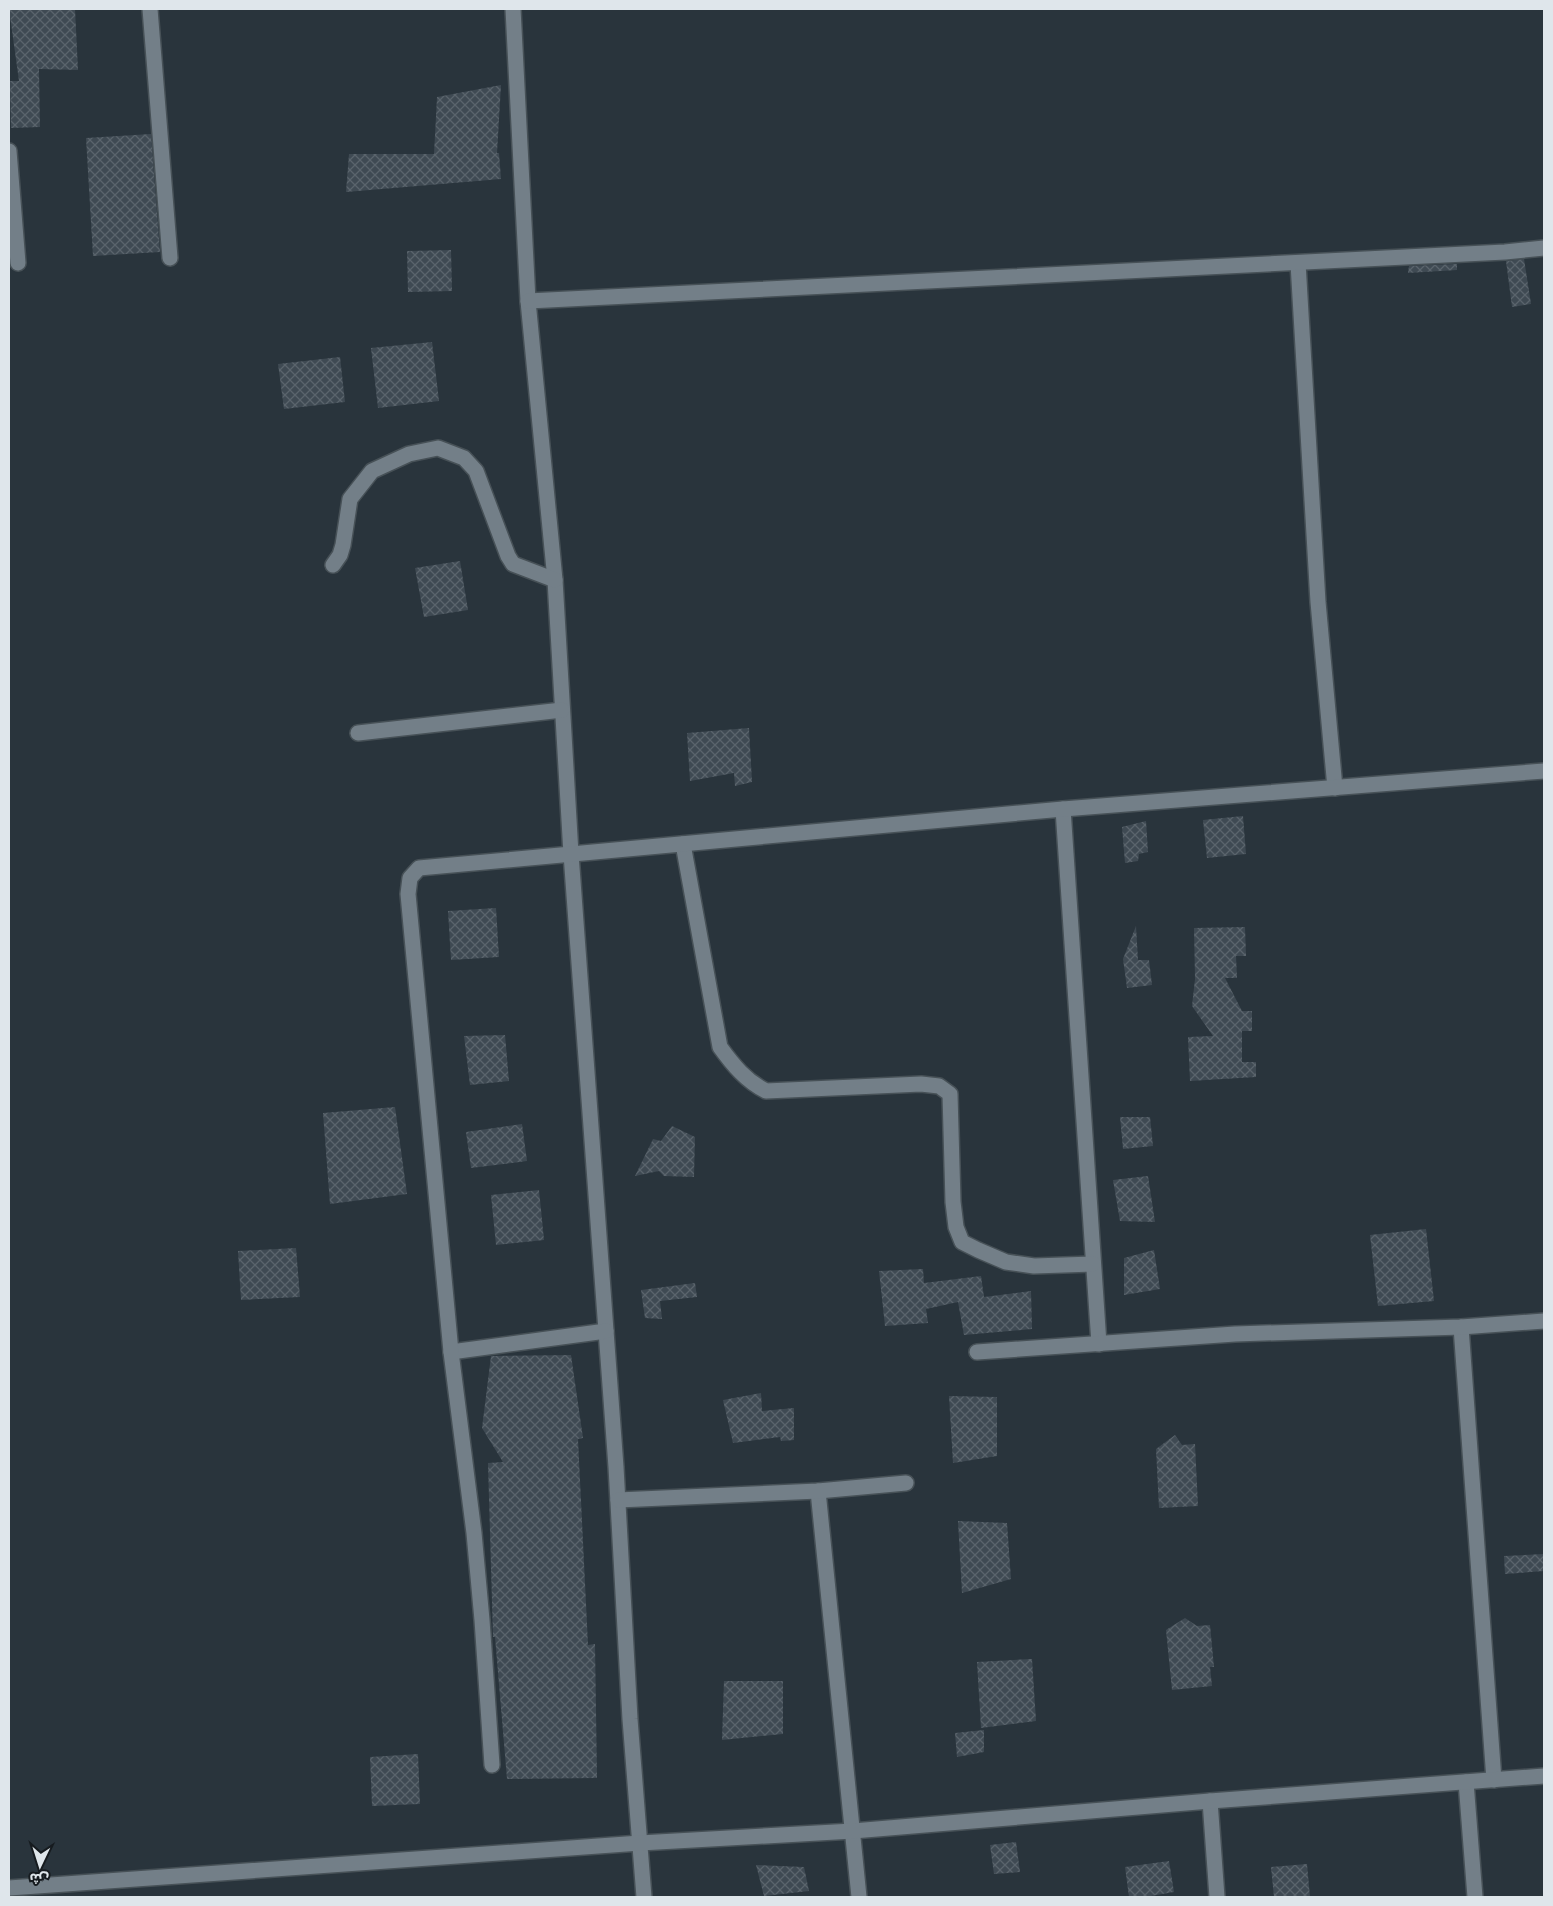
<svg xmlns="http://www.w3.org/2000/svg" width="1553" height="1906" viewBox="0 0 1553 1906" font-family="Cabin,'Noto Sans Arabic',sans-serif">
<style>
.building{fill:url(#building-cross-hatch)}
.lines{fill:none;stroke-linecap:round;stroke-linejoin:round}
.minor-casing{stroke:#475157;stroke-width:18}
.minor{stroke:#737f88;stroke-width:15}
</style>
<defs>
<pattern id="building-cross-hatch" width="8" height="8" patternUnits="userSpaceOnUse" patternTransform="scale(1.25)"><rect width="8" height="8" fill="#3f4a53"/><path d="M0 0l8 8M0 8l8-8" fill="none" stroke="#5a646c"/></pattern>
</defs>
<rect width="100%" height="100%" fill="#29343c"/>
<g class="building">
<polygon points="9,9 75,9 78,70 39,69 40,127 11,128 10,81 19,81"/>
<polygon points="501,85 497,153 499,153 501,179 346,192 349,154 434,154 437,97"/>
<polygon points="151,134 160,252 93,256 86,138"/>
<polygon points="451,250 452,291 408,292 407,251"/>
<polygon points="1524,259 1531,304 1512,307 1506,261"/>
<polygon points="1457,264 1457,270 1408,273 1409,266"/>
<polygon points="432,342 439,401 378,408 371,348"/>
<polygon points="340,357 345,402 284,409 278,364"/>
<polygon points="460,561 468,610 424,617 415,568"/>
<polygon points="749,728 752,782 735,786 734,773 690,781 687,733"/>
<polygon points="1243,816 1246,854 1207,858 1203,820"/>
<polygon points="1146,821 1148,852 1139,854 1138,861 1125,863 1122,827"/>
<polygon points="496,908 499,957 451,960 448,911"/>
<polygon points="1136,926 1138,960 1149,960 1152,985 1127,988 1123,959"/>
<polygon points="1245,927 1246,956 1236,956 1237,978 1225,978 1242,1011 1252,1011 1252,1031 1242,1031 1242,1062 1256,1062 1256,1077 1190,1081 1188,1037 1213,1036 1192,1006 1195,979 1194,928"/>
<polygon points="505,1035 509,1081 470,1085 464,1036"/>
<polygon points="395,1107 407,1194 330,1204 323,1113"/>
<polygon points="1120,1117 1150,1117 1153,1146 1123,1149"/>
<polygon points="522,1124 527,1161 471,1168 466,1132"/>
<polygon points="672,1126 695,1137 694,1177 664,1176 659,1171 635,1176 653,1139 661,1141"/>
<polygon points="1148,1176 1155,1222 1120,1221 1113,1180"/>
<polygon points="539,1190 544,1240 496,1245 491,1195"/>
<polygon points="1426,1229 1434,1301 1378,1306 1370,1235"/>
<polygon points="296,1248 300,1297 241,1300 238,1251"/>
<polygon points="1154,1250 1160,1289 1124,1295 1124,1258"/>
<polygon points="923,1269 924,1283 981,1276 984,1297 1031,1291 1032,1329 964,1335 958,1302 926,1309 928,1323 885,1326 879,1271"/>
<polygon points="695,1283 697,1297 660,1301 662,1319 645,1318 641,1290"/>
<polygon points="571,1355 583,1438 578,1439 588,1645 595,1644 597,1778 507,1779 495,1637 493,1637 488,1463 503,1462 482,1428 491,1356"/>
<polygon points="761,1393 762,1411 794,1408 794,1440 781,1441 780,1437 733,1443 723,1400"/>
<polygon points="949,1396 997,1397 997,1456 953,1463"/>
<polygon points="1175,1435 1182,1445 1195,1444 1198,1506 1159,1508 1156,1449"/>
<polygon points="958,1521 1007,1523 1011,1579 962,1593"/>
<polygon points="1544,1554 1544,1571 1505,1574 1504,1556"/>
<polygon points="1185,1618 1197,1626 1210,1625 1214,1667 1210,1667 1212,1686 1172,1690 1166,1630"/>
<polygon points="1032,1659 1036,1721 981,1728 977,1662"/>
<polygon points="724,1681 783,1681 783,1734 722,1740"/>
<polygon points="984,1730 984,1752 957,1757 955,1733"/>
<polygon points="418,1754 420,1804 372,1806 370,1757"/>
<polygon points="1016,1842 1020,1872 994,1874 990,1845"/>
<polygon points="1169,1861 1174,1892 1151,1896 1152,1897 1129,1897 1125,1867"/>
<polygon points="1307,1864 1310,1897 1274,1897 1271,1867"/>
<polygon points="756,1865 804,1867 809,1891 764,1896"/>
</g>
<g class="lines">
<defs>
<g id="minor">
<polyline points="150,9 170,258"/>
<polyline points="513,9 528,301 555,580 571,854 616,1467 630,1719 644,1897"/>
<polyline points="9,151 18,263"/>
<polyline points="1298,263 1318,602 1335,788"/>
<polyline points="528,301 1505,252 1544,248"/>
<polyline points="333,565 340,555 343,545 350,499 372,471 409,454 438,448 464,458 476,471 508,556 513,564 555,580"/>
<polyline points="358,733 562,710"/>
<polyline points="1063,809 1099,1344"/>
<path d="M683 844 720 1047C733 1065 746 1081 766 1091L921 1084 939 1086 950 1094 953 1202 956 1227 962 1242 978 1250 1006 1262 1034 1266 1093 1264"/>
<polyline points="1461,1327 1494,1780"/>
<polyline points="451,1352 606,1331"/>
<polyline points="977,1352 1235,1334 1461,1327 1544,1321"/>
<polyline points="818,1491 859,1897"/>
<polyline points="618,1500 818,1491 906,1483"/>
<polyline points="492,1765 482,1620 474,1533 451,1352 408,894 410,878 419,868 1063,809 1544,771"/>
<polyline points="1466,1782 1475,1897"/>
<polyline points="1210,1801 1217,1897"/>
<polyline points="9,1888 640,1843 853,1831 1210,1801 1544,1776"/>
</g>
</defs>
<use href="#minor" class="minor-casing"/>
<use href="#minor" class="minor"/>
</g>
<rect width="1553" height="1906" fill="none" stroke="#dfe6eb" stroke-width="20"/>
<g transform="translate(40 1866) rotate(184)" stroke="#161b1f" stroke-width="4" paint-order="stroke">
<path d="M0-4L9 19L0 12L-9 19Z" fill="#dfe6eb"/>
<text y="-8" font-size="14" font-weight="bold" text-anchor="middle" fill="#dfe6eb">ش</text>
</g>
</svg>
